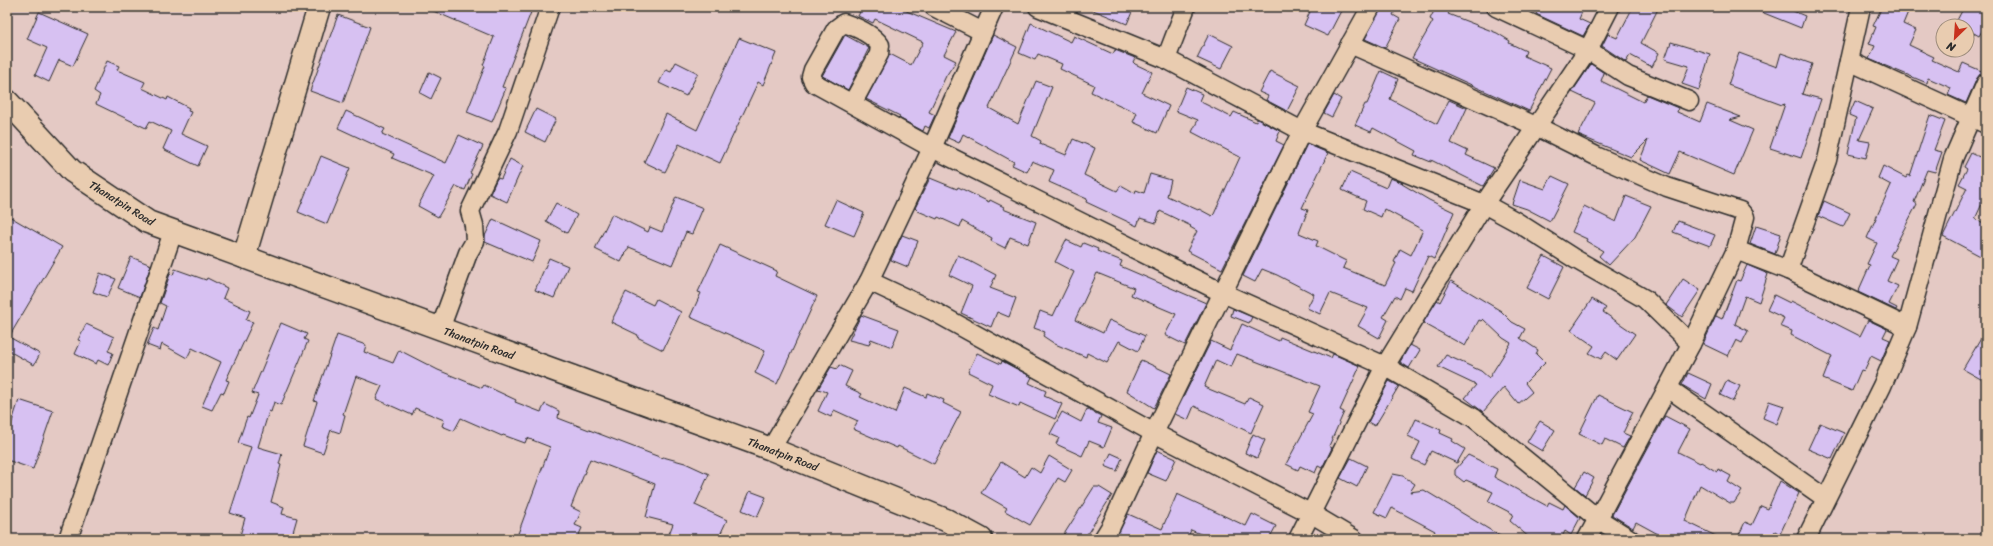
<svg xmlns="http://www.w3.org/2000/svg" width="1993" height="546" viewBox="0 0 1993 546" font-family="Sriracha,sans-serif">
<style>
.building{fill:#d7c1f2;stroke:#2b2b2b}
.lines{fill:none;stroke-linecap:round;stroke-linejoin:round}
.street-casing{stroke:#2b2b2b;stroke-width:21}
.secondary-casing{stroke:#2b2b2b;stroke-width:25}
.street{stroke:#e9ccb0;stroke-width:18}
.secondary{stroke:#e9ccb0;stroke-width:22}
.labels{text-anchor:middle;stroke-width:3;stroke-linejoin:round;paint-order:stroke}
.street-label{font-size:11px;fill:#2b2b2b;stroke:#e9ccb0}
</style>
<rect width="100%" height="100%" fill="#e4c9c4"/>
<filter id="ink" filterUnits="userSpaceOnUse"><feTurbulence type="fractalNoise" baseFrequency=".025" numOctaves="2"/><feDisplacementMap in="SourceGraphic" scale="8" xChannelSelector="R" yChannelSelector="G"/><feConvolveMatrix kernelMatrix="1 2 1 2 8 2 1 2 1" color-interpolation-filters="sRGB"/></filter>
<g filter="url(#ink)">
<g class="building">
<polygon points="424,7 533,7 502,87 506,88 492,122 467,112 485,66 483,65 494,37"/>
<polygon points="849,7 897,7 956,32 944,55 956,61 946,76 929,112 935,115 929,128 925,126 923,131 899,118 900,116 866,99 890,54 911,65 923,42 875,19 873,23 858,16 860,12"/>
<polygon points="1086,7 1134,7 1127,24"/>
<polygon points="1312,7 1343,7 1328,36 1304,25"/>
<polygon points="1381,7 1397,7 1393,15 1400,19 1385,48 1365,39"/>
<polygon points="1436,7 1452,7 1448,14 1497,33 1510,41 1509,43 1526,51 1524,56 1551,68 1529,111 1412,58 1433,21 1430,19"/>
<polygon points="1539,7 1584,7 1579,19 1590,24 1583,36 1536,14"/>
<polygon points="1633,7 1659,7 1641,43 1659,53 1652,67 1630,55 1626,62 1602,46 1608,34 1617,38"/>
<polygon points="1749,7 1786,7 1793,9 1793,11 1805,16 1801,28"/>
<polygon points="1882,7 1910,7 1903,24 1916,30 1909,45 1934,57 1932,60 1959,72 1963,63 1986,73 1980,74 1977,78 1966,103 1948,95 1951,88 1928,78 1927,83 1869,59 1875,46 1869,44 1876,27 1873,26"/>
<polygon points="1964,7 1986,7 1986,24 1979,36 1967,29 1967,26 1954,26"/>
<polygon points="39,12 88,34 73,66 59,60 49,82 35,75 47,48 27,39"/>
<polygon points="338,15 370,27 343,103 310,91"/>
<polygon points="1031,23 1071,42 1074,36 1113,54 1115,50 1135,58 1133,62 1135,64 1152,72 1142,93 1169,106 1157,133 1133,122 1137,113 1091,92 1094,85 1060,69 1062,64 1038,54 1035,60 1019,53"/>
<polygon points="1209,34 1233,46 1221,69 1197,58"/>
<polygon points="845,35 869,48 848,90 822,76"/>
<polygon points="993,35 1017,47 989,108 1018,124 1036,81 1052,87 1032,136 1041,141 1040,144 1066,155 1073,139 1095,148 1084,175 1117,191 1121,185 1135,193 1136,190 1144,193 1150,174 1171,180 1167,196 1198,210 1199,209 1212,216 1214,214 1240,157 1192,132 1198,120 1176,111 1186,87 1202,94 1199,101 1231,117 1234,112 1256,122 1257,119 1280,131 1276,141 1284,145 1222,269 1187,251 1197,231 1190,227 1191,226 1160,211 1156,223 1140,218 1137,226 1086,202 1087,199 1049,182 1054,170 1032,161 1027,172 1012,165 1014,162 963,134 959,143 948,138"/>
<polygon points="739,38 776,53 763,85 758,82 720,163 679,144 665,172 644,162 666,114 697,130"/>
<polygon points="1671,42 1710,54 1699,90 1682,84 1689,66 1665,59"/>
<polygon points="1739,53 1777,67 1781,53 1812,64 1802,94 1821,99 1801,158 1770,148 1785,104 1782,105 1728,85"/>
<polygon points="107,61 119,66 117,70 145,82 142,88 167,100 168,97 189,108 188,111 191,112 181,134 207,146 198,166 163,149 171,131 150,121 146,128 96,104 100,95 94,91"/>
<polygon points="676,62 698,73 686,96 659,83 666,69 671,71"/>
<polygon points="1591,64 1604,73 1601,81 1643,102 1647,95 1678,108 1677,112 1700,122 1707,104 1741,117 1730,120 1753,130 1734,175 1680,152 1670,174 1640,160 1648,140 1631,157 1578,135 1595,103 1572,92"/>
<polygon points="1270,71 1300,86 1287,111 1266,100 1268,96 1259,92"/>
<polygon points="1381,71 1398,79 1390,99 1437,124 1449,100 1467,108 1451,143 1468,151 1466,155 1494,168 1483,186 1431,160 1431,162 1414,155 1416,151 1373,128 1371,132 1355,125 1365,104 1367,104"/>
<polygon points="429,72 441,78 431,99 420,93"/>
<polygon points="1334,95 1341,99 1332,117 1324,113"/>
<polygon points="1855,101 1873,109 1859,140 1870,142 1866,158 1848,154 1856,118 1849,115"/>
<polygon points="536,109 556,119 545,142 525,132"/>
<polygon points="346,111 385,129 382,134 446,163 459,135 483,146 470,173 472,174 465,190 456,186 438,217 418,206 434,176 392,158 394,154 338,128"/>
<polygon points="1930,115 1945,121 1934,150 1942,152 1935,172 1927,170 1914,202 1917,204 1890,256 1897,259 1887,281 1898,286 1889,304 1897,308 1896,310 1858,292 1870,265 1867,264 1877,243 1867,238 1891,185 1878,178 1883,166 1906,178 1908,175 1910,176"/>
<polygon points="1307,144 1328,153 1302,208 1308,210 1299,233 1318,241 1316,246 1346,261 1343,268 1385,285 1396,263 1394,262 1400,249 1411,255 1423,230 1384,209 1381,217 1363,209 1366,201 1342,190 1350,172 1386,188 1390,178 1403,183 1402,184 1429,200 1454,212 1434,259 1428,256 1412,291 1405,288 1400,299 1395,296 1383,317 1388,320 1379,338 1358,326 1368,308 1330,293 1320,314 1307,308 1314,294 1277,275 1262,269 1255,282 1243,276"/>
<polygon points="1971,153 1986,160 1986,195 1975,219 1986,224 1986,259 1943,236 1967,188 1959,184 1967,169 1964,167"/>
<polygon points="321,156 350,168 327,224 298,212"/>
<polygon points="510,159 523,166 507,202 490,194 497,178 501,179"/>
<polygon points="1552,176 1569,184 1550,221 1527,209 1512,204 1520,180 1545,189"/>
<polygon points="930,178 957,189 958,187 989,202 990,200 1004,207 1003,209 1036,222 1028,244 1010,237 1005,248 991,241 992,238 962,221 960,227 938,217 937,219 918,211 915,208"/>
<polygon points="1626,196 1651,206 1635,237 1609,265 1599,256 1603,251 1586,241 1587,239 1572,232 1584,206 1616,222"/>
<polygon points="676,197 703,208 692,234 686,232 672,265 629,247 621,262 595,249 612,214 648,232 650,227 662,232"/>
<polygon points="836,200 864,213 854,236 825,224"/>
<polygon points="1824,201 1850,213 1843,227 1818,216"/>
<polygon points="556,203 577,215 567,233 546,221"/>
<polygon points="7,215 62,247 9,337 40,354 34,365 7,350"/>
<polygon points="493,219 541,241 532,262 485,242 485,236"/>
<polygon points="1678,221 1715,235 1710,246 1673,232"/>
<polygon points="1756,226 1781,234 1775,254 1750,244"/>
<polygon points="902,235 918,241 908,267 891,260"/>
<polygon points="1066,240 1081,247 1083,243 1098,249 1097,251 1122,261 1120,266 1206,303 1185,345 1165,335 1176,314 1131,295 1134,288 1097,273 1075,320 1103,333 1109,320 1145,336 1138,351 1119,341 1107,363 1087,353 1086,357 1055,344 1043,336 1045,332 1034,328 1040,311 1053,316 1074,272 1055,262"/>
<polygon points="720,245 777,271 775,276 817,296 777,384 755,373 765,351 690,317 701,293 698,292"/>
<polygon points="958,255 996,275 990,288 1016,298 1009,317 997,312 991,327 961,313 972,286 949,275"/>
<polygon points="1544,256 1564,267 1548,299 1527,288"/>
<polygon points="131,257 151,265 140,297 118,288"/>
<polygon points="549,258 568,266 554,298 535,290"/>
<polygon points="1747,265 1768,274 1759,302 1745,296 1735,324 1748,331 1742,343 1736,340 1728,356 1703,344 1716,316 1722,319 1734,288 1737,280 1740,281"/>
<polygon points="175,269 206,280 207,278 227,288 223,298 250,311 246,320 253,322 226,380 229,381 224,393 221,392 212,410 202,406 221,362 192,348 187,358 162,344 160,350 147,345 154,328 158,330 166,306 160,303 170,274 173,275"/>
<polygon points="100,273 116,279 107,297 93,292"/>
<polygon points="1683,279 1700,290 1682,317 1666,305"/>
<polygon points="1451,281 1501,311 1512,322 1525,329 1520,338 1538,350 1536,354 1545,363 1525,383 1532,392 1518,404 1504,387 1483,412 1465,398 1476,385 1438,367 1446,355 1481,371 1489,378 1511,343 1503,338 1483,319 1481,321 1479,320 1465,346 1423,323 1437,300 1440,302"/>
<polygon points="626,292 653,305 656,299 681,312 663,350 637,337 638,335 611,322"/>
<polygon points="1774,295 1790,303 1791,301 1860,336 1868,320 1887,329 1883,337 1890,340 1881,361 1871,356 1864,371 1861,370 1852,391 1823,379 1832,356 1791,335 1792,331 1780,326 1784,318 1767,310"/>
<polygon points="1592,299 1606,308 1603,312 1635,334 1617,360 1606,352 1601,359 1589,353 1594,346 1571,330"/>
<polygon points="1233,309 1252,317 1249,323 1231,316"/>
<polygon points="861,315 899,329 892,347 871,339 869,345 849,340"/>
<polygon points="281,323 307,334 304,339 308,341 281,405 274,402 271,412 269,411 258,447 282,454 279,464 281,465 271,502 284,507 282,514 297,518 291,539 239,539 245,518 230,513 251,447 238,443 247,417 249,418 258,395 252,393"/>
<polygon points="86,324 114,337 108,351 113,353 108,365 98,360 96,364 75,354 81,341 78,340"/>
<polygon points="1242,324 1279,341 1280,337 1331,358 1333,354 1360,366 1340,410 1344,412 1329,446 1332,448 1322,468 1318,466 1315,473 1300,466 1298,470 1286,464 1313,414 1308,412 1320,386 1237,354 1231,367 1216,360 1204,387 1245,404 1249,397 1264,404 1251,433 1194,406 1188,420 1175,414 1211,341 1230,350"/>
<polygon points="1986,330 1986,382 1963,369"/>
<polygon points="337,335 366,345 364,352 393,363 399,350 438,370 482,388 484,385 516,400 515,402 541,412 545,404 559,411 558,418 662,458 663,457 685,463 709,474 695,505 727,520 718,539 707,539 696,534 694,539 667,539 673,524 646,517 655,484 590,459 571,507 581,512 575,525 582,528 577,539 516,539 550,447 527,438 525,443 503,435 502,436 461,418 454,431 442,426 444,420 415,408 412,415 376,399 382,386 356,376 343,414 345,415 340,433 331,430 323,453 303,446 317,402 314,401"/>
<polygon points="1410,345 1420,350 1409,368 1400,362"/>
<polygon points="977,353 1001,364 1002,361 1032,377 1029,383 1046,391 1044,396 1062,404 1055,419 1020,403 1019,407 988,394 992,384 968,372"/>
<polygon points="1141,360 1171,374 1154,408 1127,391"/>
<polygon points="839,365 852,371 845,386 862,394 860,397 895,413 905,388 926,397 927,393 944,400 943,403 961,412 934,464 898,446 897,448 853,429 858,421 834,410 831,417 818,411 827,392 818,389 831,367 837,369"/>
<polygon points="1688,373 1712,384 1706,399 1682,385"/>
<polygon points="1727,380 1740,386 1733,401 1720,395"/>
<polygon points="1389,381 1399,386 1375,426 1368,422"/>
<polygon points="1598,395 1633,412 1623,433 1630,436 1623,448 1605,439 1602,445 1579,434"/>
<polygon points="19,400 53,411 33,469 7,460 7,437"/>
<polygon points="1769,401 1784,406 1777,424 1763,418"/>
<polygon points="1087,409 1101,416 1098,423 1112,428 1104,447 1089,441 1082,456 1056,444 1059,438 1050,434 1062,412 1081,422"/>
<polygon points="1665,416 1690,429 1678,452 1700,463 1701,462 1717,472 1718,469 1731,476 1728,482 1742,491 1734,503 1730,503 1700,485 1685,521 1722,539 1655,539 1658,534 1636,522 1633,528 1612,515"/>
<polygon points="1416,419 1441,430 1440,433 1453,439 1452,441 1465,449 1457,463 1431,451 1424,465 1412,459 1420,442 1408,436"/>
<polygon points="1540,421 1555,430 1542,451 1527,442"/>
<polygon points="1820,423 1844,433 1832,459 1808,449"/>
<polygon points="1253,434 1265,440 1257,458 1245,453"/>
<polygon points="1157,450 1176,459 1166,481 1147,473"/>
<polygon points="1111,453 1122,458 1117,471 1105,466"/>
<polygon points="1468,455 1497,469 1494,477 1547,506 1549,502 1563,509 1565,505 1580,518 1571,535 1565,531 1561,539 1531,539 1510,521 1513,514 1488,501 1493,492 1466,480 1464,482 1455,475 1455,470"/>
<polygon points="1049,456 1072,470 1065,482 1058,478 1030,525 1005,511 1007,508 981,493 1001,462 1025,477 1031,467 1040,473"/>
<polygon points="1351,458 1367,466 1357,487 1340,478"/>
<polygon points="1584,472 1594,478 1585,495 1575,487"/>
<polygon points="1393,474 1403,476 1415,484 1410,492 1424,490 1505,539 1431,539 1435,531 1392,508 1387,518 1374,512"/>
<polygon points="1780,481 1799,493 1780,534 1775,531 1773,536 1780,539 1737,539 1745,522 1752,525 1761,506 1768,509"/>
<polygon points="1094,487 1099,487 1112,495 1084,539 1061,539"/>
<polygon points="750,491 766,497 757,517 742,510"/>
<polygon points="1177,494 1246,526 1252,514 1276,526 1270,537 1275,539 1212,539 1191,530 1187,539 1115,539 1128,514 1162,529"/>
</g>
<g class="lines">
<defs>
<g id="street">
<polyline points="934,7 983,32"/>
<polyline points="1038,7 1166,59 1302,131 1484,204 1517,222 1575,259 1645,299 1691,344"/>
<polyline points="1496,7 1588,50 1628,76 1689,101"/>
<polyline points="1350,44 1538,127 1596,156 1667,187 1740,211 1745,217 1736,250 1691,344 1587,539"/>
<polyline points="1166,59 1186,7"/>
<polyline points="1849,61 1986,124"/>
<path d="M852 104 879 54 880 45C872 34 856 27 844 23L836 29 813 70 811 77 814 83 932 148 1223 293 1385 366 1474 418 1598 519 1630 539"/>
<polyline points="1736,250 1788,270 1907,327 1882,386 1806,539"/>
<polyline points="1788,270 1827,160 1861,7"/>
<polyline points="869,281 933,311 1154,433 1312,514 1354,539"/>
<polyline points="1907,327 1953,159 1986,83"/>
<polyline points="440,329 468,253 475,241 474,225 470,211 508,131 550,7"/>
<polyline points="1668,388 1825,498"/>
<polyline points="771,449 869,281 932,148 994,7"/>
<polyline points="68,539 173,232"/>
<polyline points="1103,539 1111,526 1154,433 1302,131 1371,7"/>
<polyline points="1298,539 1385,366 1484,204 1588,50 1610,7"/>
</g>
<g id="secondary">
<polyline points="7,101 72,171 148,222 771,449 946,520 981,539"/>
<polyline points="244,257 319,7"/>
</g>
</defs>
<use href="#street" class="street-casing"/>
<use href="#secondary" class="secondary-casing"/>
<use href="#street" class="street"/>
<use href="#secondary" class="secondary"/>
</g>
</g>
<g class="labels">
<g class="street-label">
<text transform="translate(122 203) rotate(32)" y="4">Thanatpin Road</text>
<text transform="translate(479 343) rotate(20)" y="4">Thanatpin Road</text>
<text transform="translate(783 454) rotate(21)" y="4">Thanatpin Road</text>
</g>
</g>
<rect width="1993" height="546" fill="none" stroke="#e9ccb0" stroke-width="24"/>
<rect x="12" y="12" width="1969" height="522" fill="none" stroke="#2b2b2b" stroke-width="1.5" filter="url(#ink)"/>
<g transform="translate(1955 38) rotate(205)"><circle r="19" fill="#e9ccb0" stroke="#9d8c7b"/>
<path d="M0-3L7 15L0 10L-7 15Z" fill="#c8321e"/>
<text y="-6" font-size="11" font-weight="bold" text-anchor="middle" fill="#2b2b2b">N</text>
</g>
</svg>
